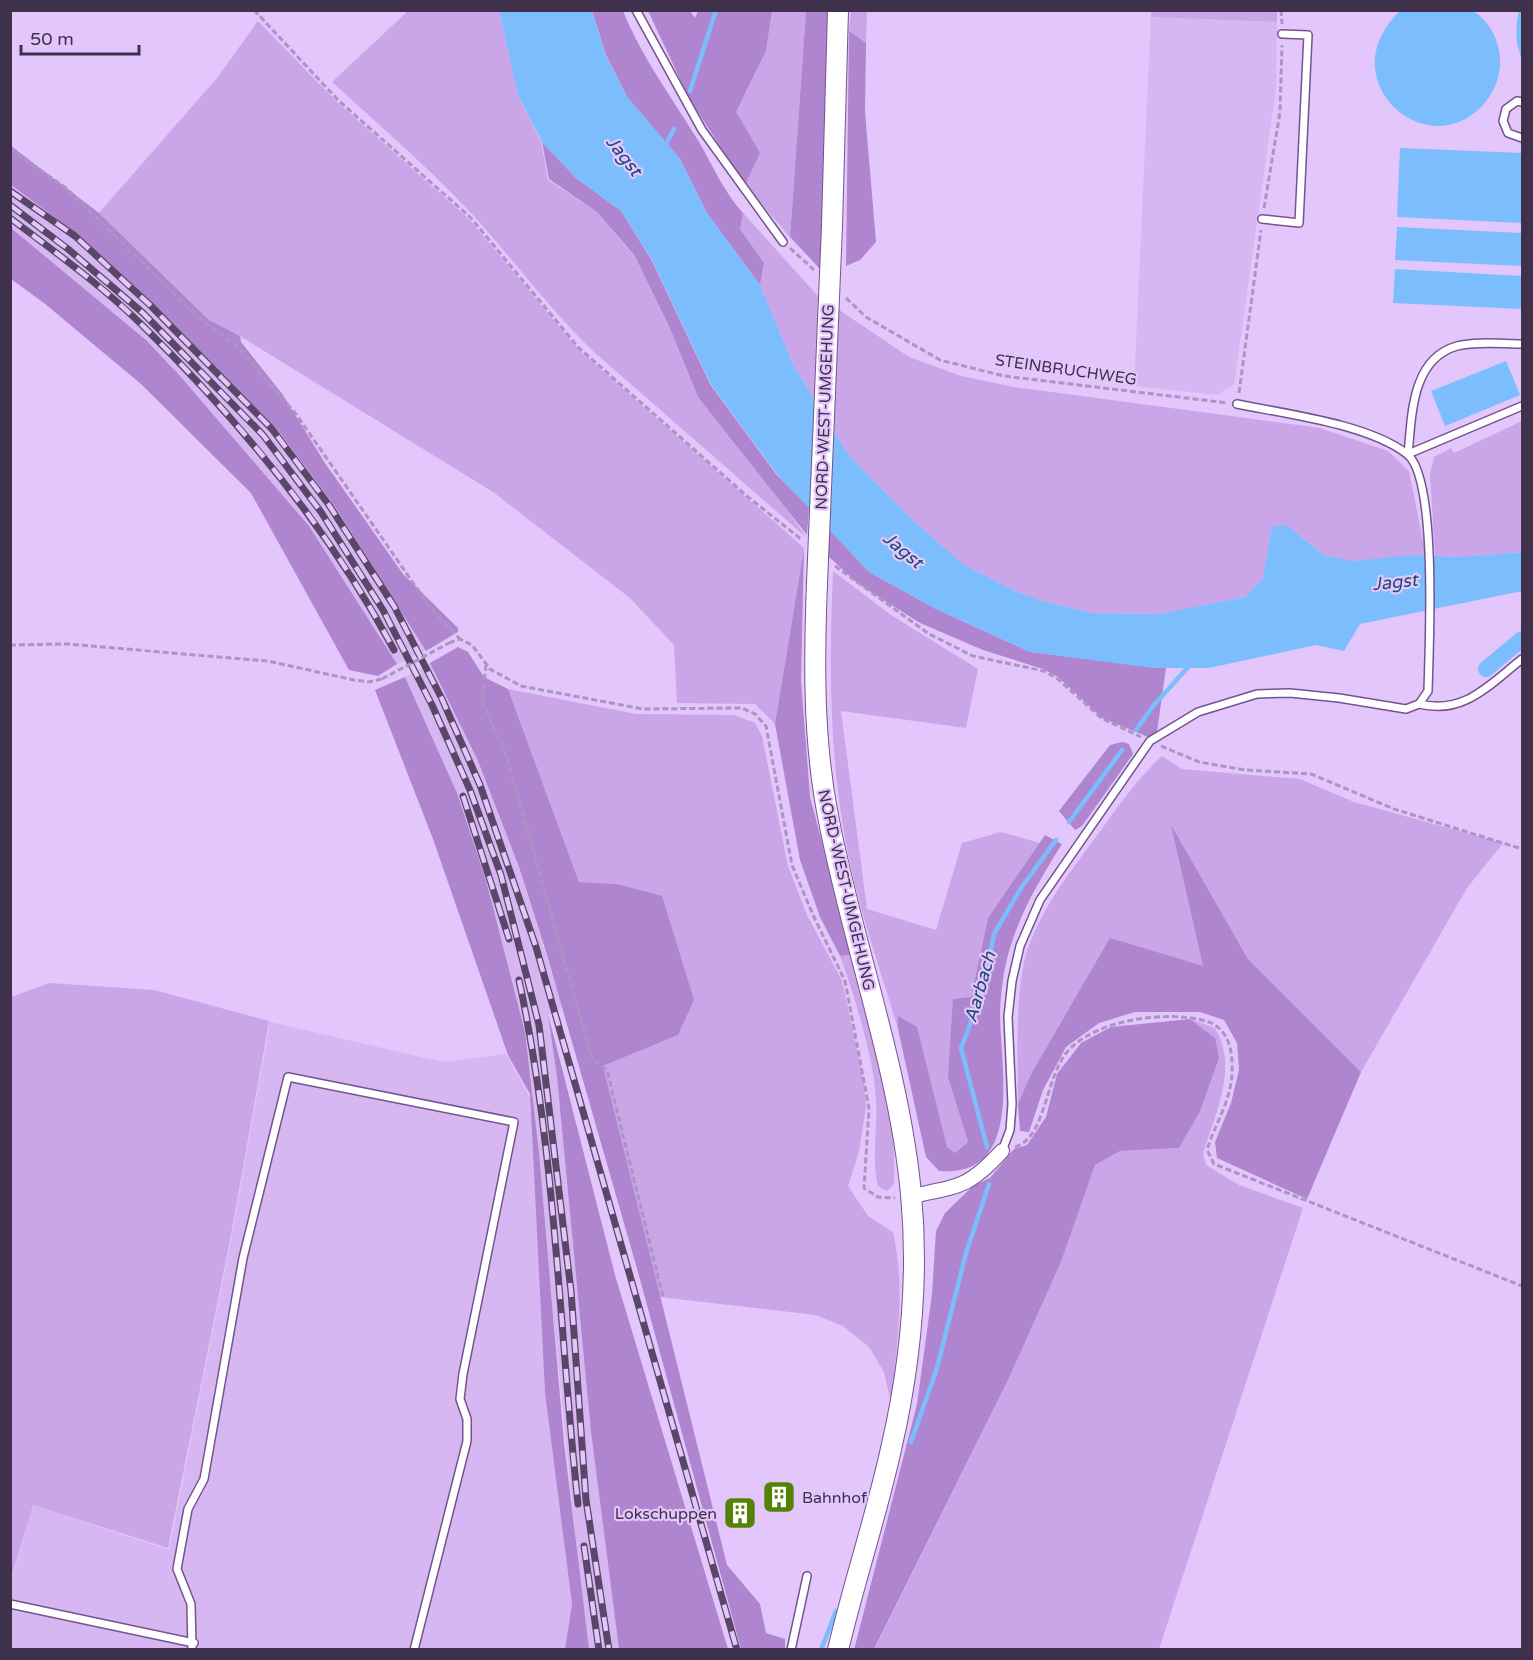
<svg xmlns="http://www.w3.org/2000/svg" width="1533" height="1660" viewBox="0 0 1533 1660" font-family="'Varela Round',sans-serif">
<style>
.built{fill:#d7b7f1}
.green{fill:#caa5e8}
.forest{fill:#ae85ce}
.water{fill:#7cbdfd}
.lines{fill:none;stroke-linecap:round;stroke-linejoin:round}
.stream{stroke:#7cbdfd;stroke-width:4.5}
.canal{stroke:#7cbdfd;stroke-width:16}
.service-casing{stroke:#75538f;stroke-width:10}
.minor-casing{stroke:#75538f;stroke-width:16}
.secondary-casing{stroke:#75538f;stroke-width:22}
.path{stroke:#ad95c2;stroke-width:3;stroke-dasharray:6 3;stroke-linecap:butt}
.service{stroke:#fff;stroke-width:7}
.minor{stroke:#fff;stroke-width:14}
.secondary{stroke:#fff;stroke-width:20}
.rail-casing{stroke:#594767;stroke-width:7}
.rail{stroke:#e3c6fc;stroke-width:4.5;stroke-dasharray:14;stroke-linecap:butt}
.secondary-bridge-casing{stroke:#75538f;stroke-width:22;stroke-linecap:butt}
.path-bridge{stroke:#ad95c2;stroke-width:3;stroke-dasharray:6 3;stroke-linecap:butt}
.secondary-bridge{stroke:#fff;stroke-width:20}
.labels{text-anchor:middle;stroke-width:4.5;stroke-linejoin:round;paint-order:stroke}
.street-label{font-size:16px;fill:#3f304b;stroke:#e3c6fc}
.poi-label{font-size:16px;fill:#3f304b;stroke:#e3c6fc;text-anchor:start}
.water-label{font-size:18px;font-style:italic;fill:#1c4a73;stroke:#e3c6fc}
</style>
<rect width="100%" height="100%" fill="#e3c6fc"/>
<g class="built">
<polygon points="1151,17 1277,22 1276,88 1234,385 1217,395 1134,386"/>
<polygon points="10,185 80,236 155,306 277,429 334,505 426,651 397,664 309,526 180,376 146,340 11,228"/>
<polygon points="430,663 478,761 519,868 562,1007 548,1015 557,1077 591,1432 619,1649 589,1649 584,1620 525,1032 486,880 457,793 405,677"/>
<polygon points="270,1022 443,1062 506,1054 530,1097 545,1393 572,1604 565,1649 11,1650 11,1581 33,1505 169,1550 232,1235"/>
</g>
<g class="green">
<path d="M408 11H499L518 95 541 142 548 180 597 212 634 256 669 326 698 397 766 481 807 538 594 352C549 309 513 259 472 214 428 167 379 125 332 82Z"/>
<polygon points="772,11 806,11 790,237 745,185 736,112 766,51"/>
<polygon points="851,11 867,11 866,43 849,31"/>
<polygon points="1151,11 1277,11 1277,22 1151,17"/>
<polygon points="258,21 337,102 470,220 578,349 804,548 775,724 755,704 677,703 674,645 630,598 493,492 240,336 209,320 99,213 217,78"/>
<polygon points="743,213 817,295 909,357 961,376 1014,387 1320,428 1388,451 1409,471 1426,556 1352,561 1324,555 1303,538 1272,527 1263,578 1245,597 1159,614 1092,613 1046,602 1015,591 964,565 907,515 847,453 793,364 760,285 764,263 740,229"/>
<polygon points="1522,421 1522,552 1459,557 1435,556 1430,474 1434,457 1451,448 1454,453"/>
<path d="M833 571 891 615 978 669 966 728 841 711 867 909 936 930 962 843 1001 832 1040 843 988 918 971 997 948 1077 968 1142 955 1153 947 1147 898 1017V1029C880 968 858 907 846 844 829 752 829 664 833 571Z"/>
<path d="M508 689 636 714 734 715 755 723 762 736 788 866 807 915 842 981 864 1082 866 1107 859 1152 848 1186 868 1216 893 1232C906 1288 897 1346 891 1403L884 1372 869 1347 843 1326 816 1315 660 1297 603 1066 678 1035 617 884 579 882Z"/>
<path d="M1162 756 1182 769 1300 779 1354 802 1503 843 1467 888 1361 1072 1248 959 1172 828 1203 966 1052 1041 1030 1076 1018 1104C1018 1059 1015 1012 1023 968 1032 918 1072 870 1101 830 1120 804 1138 778 1162 756Z"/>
<path d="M852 955C870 1027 898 1110 894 1184L887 1191 878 1186C871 1158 878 1127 876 1099 874 1059 854 994 840 956Z"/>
<polygon points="49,983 154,990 269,1021 231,1235 168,1548 33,1505 11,1578 11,997"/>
<path d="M1190 1019 1215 1028C1239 1068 1215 1113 1203 1154L1206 1165 1239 1185 1303 1208 1159 1649 874 1650 1008 1380 1061 1262 1095 1165 1120 1151 1179 1148 1215 1038Z"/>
</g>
<g class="forest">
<path d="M592 11H623C642 58 673 99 699 142 713 166 724 192 743 213L740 229 764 263 760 285 707 213 680 159 627 97 606 55Z"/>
<polygon points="648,11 690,11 695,18 698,11 772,11 766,51 736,112 760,153 745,185 689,98"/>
<polygon points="806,11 829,11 820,269 790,237"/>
<polygon points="849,31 866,43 865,112 876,242 860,260 846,266"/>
<polygon points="542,142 576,178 621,211 651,259 710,384 776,474 809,507 807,535 698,397 669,326 634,255 597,212 549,179"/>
<polygon points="11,146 99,213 209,320 240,336 241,342 283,395 325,463 403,574 458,628 458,632 426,651 334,505 277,429 155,306 80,236 11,185"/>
<polygon points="11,228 146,340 180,376 309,526 397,664 378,676 349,670 251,493 141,384 44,303 11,279"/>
<polygon points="828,528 869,572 936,609 1030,652 1166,668 1157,732 1148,737 1102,718 1058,677 1043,669 983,650 920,623 857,583 827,555"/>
<polygon points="804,548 801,681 810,797 852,955 840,956 820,917 800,860 775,724"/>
<polygon points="458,647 468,652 484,677 508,689 579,882 617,884 662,896 694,1000 678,1035 603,1066 727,1565 760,1604 766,1633 785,1639 785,1649 741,1649 636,1265 547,955 519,867 478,761 430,663"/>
<polygon points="405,677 457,793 486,880 525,1032 539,1153 564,1443 589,1649 565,1649 572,1604 545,1393 530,1094 508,1055 433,839 375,690"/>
<polygon points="1122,742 1129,744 1133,754 1082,826 1075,830 1059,811 1110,745"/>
<polygon points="1171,825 1248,959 1361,1072 1307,1199 1217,1158 1215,1142 1231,1103 1239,1070 1237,1043 1224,1020 1200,1012 1135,1012 1099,1023 1066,1047 1043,1090 1029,1132 1020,1131 1018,1104 1030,1076 1110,938 1203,966"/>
<path d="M1045 835 1062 844C1037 884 1012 926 1004 973 1002 986 1000 1001 1000 1014 1000 1067 1025 1178 939 1171L926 1157 898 1029V1016L917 1027 947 1147 955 1153 968 1142 948 1077 953 999 971 997 988 918Z"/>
<polygon points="548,1014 615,1275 728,1649 619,1649 591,1432 557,1077"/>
<polygon points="1190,1019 1215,1038 1219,1058 1200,1111 1179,1148 1120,1151 1095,1165 1061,1262 1008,1380 874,1649 854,1650 917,1404 932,1294 936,1231 945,1213 973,1186 990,1178 1014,1149 1027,1145 1046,1117 1057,1074 1081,1043 1111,1027"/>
</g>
<g class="water">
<path d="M1519 10 1522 11V59C1515 43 1515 28 1519 10Z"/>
<polygon points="499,11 592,11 606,56 627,97 680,159 707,213 760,285 793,364 847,453 907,515 964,565 1015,591 1046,602 1092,613 1159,614 1245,597 1263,578 1272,526 1286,525 1324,555 1352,561 1412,555 1459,557 1522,552 1522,591 1360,624 1344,651 1316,645 1209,668 1153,668 1030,652 936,609 869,572 776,473 710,383 651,258 621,211 576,178 542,142 518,95"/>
<path d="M1400 11H1473C1491 22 1501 44 1500 65 1499 81 1493 94 1482 106 1425 166 1329 78 1400 11Z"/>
<polygon points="1400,148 1522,153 1522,223 1397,217"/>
<polygon points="1397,227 1522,233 1522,266 1395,260"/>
<polygon points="1395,269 1522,276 1522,309 1393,303"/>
<polygon points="1506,361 1520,395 1445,426 1431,391"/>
</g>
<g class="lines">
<g class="stream">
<polyline points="690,91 716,10"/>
<polyline points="664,148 674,129"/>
<polyline points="1136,730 1154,705 1190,665"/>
<polyline points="1069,822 1122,750"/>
<polyline points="987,1147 961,1048 983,991 994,934 1021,888 1056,840"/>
<polyline points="911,1442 937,1368 966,1253 989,1184"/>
<polyline points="821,1650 836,1611"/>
</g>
<polyline class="canal" points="1486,669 1522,639"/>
<defs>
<g id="service">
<polyline points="636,10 702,130 783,242"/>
<polyline points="1522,102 1517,101 1506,109 1503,121 1508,133 1522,138"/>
<polyline points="1262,219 1299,223 1308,35 1282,34"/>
<path d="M1522 344C1502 344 1476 341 1457 346 1411 359 1412 416 1408 454L1522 406"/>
<path d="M1419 704C1464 715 1489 685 1522 659"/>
<path d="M1002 1151 1010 1130 1012 1104 1008 1017 1012 981 1020 946 1040 900 1150 741 1198 712 1257 694 1290 693 1339 698 1406 709 1419 704 1428 691C1429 649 1438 478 1407 454 1368 424 1286 414 1237 404"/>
<polyline points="10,1604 194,1643"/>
<polyline points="192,1650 191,1604 177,1569 188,1509 204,1479 243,1258 288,1077 514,1122 463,1374 460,1399 467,1419 467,1441 414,1650"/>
<polyline points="791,1650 807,1576"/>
</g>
<path id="minor" d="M912 1196C959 1186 968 1188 1002 1151"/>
<g id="secondary">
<polyline points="832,226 838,10"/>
<path d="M817 583C814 661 813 739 828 816 852 943 899 1066 911 1194 919 1279 910 1367 891 1449 876 1517 854 1582 838 1650"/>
</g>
</defs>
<use href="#service" class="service-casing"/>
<use href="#minor" class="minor-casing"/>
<use href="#secondary" class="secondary-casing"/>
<g class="path">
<polyline points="254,10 338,100 471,218 578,347 748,497 801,539"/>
<polyline points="1281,10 1282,24"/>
<polyline points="10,149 66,188 203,322 234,343 296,414 434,613 460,639"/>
<polyline points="1264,208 1280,112 1282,45"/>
<polyline points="790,248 814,270"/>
<polyline points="846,298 866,317 940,360 1004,376 1228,403"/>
<polyline points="1239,393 1261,230"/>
<polyline points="835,566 929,634 973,656 1044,671 1058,679 1101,718 1141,737"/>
<polyline points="449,643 460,639 472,645 490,669 521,686 643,709 742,708 755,714 766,726 792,865 813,915 845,981 869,1108 864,1188 878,1197 895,1198"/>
<polyline points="10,645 66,644 268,661 354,680 369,682 382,679"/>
<polyline points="486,665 482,701 507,758 592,1059 607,1070 663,1297"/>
<polyline points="1161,746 1199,762 1246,770 1311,774 1394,809 1522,849"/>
<path d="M1015 1147C1047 1137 1045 1076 1068 1051 1096 1019 1168 1010 1206 1021 1229 1028 1233 1051 1232 1072 1232 1099 1214 1126 1207 1150L1214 1164 1522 1286"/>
</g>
<use href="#service" class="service"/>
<use href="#minor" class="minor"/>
<use href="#secondary" class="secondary"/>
<defs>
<g id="rail">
<polyline points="10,191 75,236 150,305 272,429 329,505 394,606 442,699 480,785 536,947 737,1650"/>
<polyline points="10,205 68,249 143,313 263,435 321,512 383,610 432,705 470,790 501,875 539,1025 571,1291 586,1500 609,1650"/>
<path d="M10 218C55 252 101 285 141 324 240 421 329 528 394 650"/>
<polyline points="463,796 509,939"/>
<path d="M519 980C556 1152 559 1329 578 1504"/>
<polyline points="584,1546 599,1650"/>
</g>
</defs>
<use href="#rail" class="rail-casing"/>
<use href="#rail" class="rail"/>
<defs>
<polyline id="secondary-bridge" points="817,583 832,226"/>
</defs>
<use href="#secondary-bridge" class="secondary-bridge-casing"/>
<polyline class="path-bridge" points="382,679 449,643"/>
<use href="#secondary-bridge" class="secondary-bridge"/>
</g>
<defs>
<symbol id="building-square" viewBox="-11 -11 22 22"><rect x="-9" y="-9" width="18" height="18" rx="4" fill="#568107" stroke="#e3c6fc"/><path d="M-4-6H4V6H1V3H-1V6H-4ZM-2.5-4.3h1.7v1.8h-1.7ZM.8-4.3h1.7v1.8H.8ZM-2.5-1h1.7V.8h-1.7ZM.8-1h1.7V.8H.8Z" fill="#fff"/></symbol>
</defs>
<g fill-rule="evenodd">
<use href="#building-square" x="760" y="1478" width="38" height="38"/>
<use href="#building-square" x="721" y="1494" width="38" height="38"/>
</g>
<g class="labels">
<g class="street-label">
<text transform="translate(1066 369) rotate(8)" y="6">STEINBRUCHWEG</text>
<text transform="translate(824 407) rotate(-88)" y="6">NORD-WEST-UMGEHUNG</text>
<text transform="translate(847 890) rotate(77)" y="6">NORD-WEST-UMGEHUNG</text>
</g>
<g class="poi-label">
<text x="802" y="1503">Bahnhof</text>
<text x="717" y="1519" text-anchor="end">Lokschuppen</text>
</g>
<g class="water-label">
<text transform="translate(624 156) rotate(52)" y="6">Jagst</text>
<text transform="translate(903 550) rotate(40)" y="6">Jagst</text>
<text transform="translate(1395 582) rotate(-6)" y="6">Jagst</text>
<text transform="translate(980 987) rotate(-74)" y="6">Aarbach</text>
</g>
</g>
<rect width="1533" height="1660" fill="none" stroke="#3f304b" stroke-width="24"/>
<path d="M21 45v9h118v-9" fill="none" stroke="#3f304b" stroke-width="3"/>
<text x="30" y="45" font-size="18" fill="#3f304b" stroke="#e3c6fc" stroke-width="4.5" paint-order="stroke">50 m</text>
</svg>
